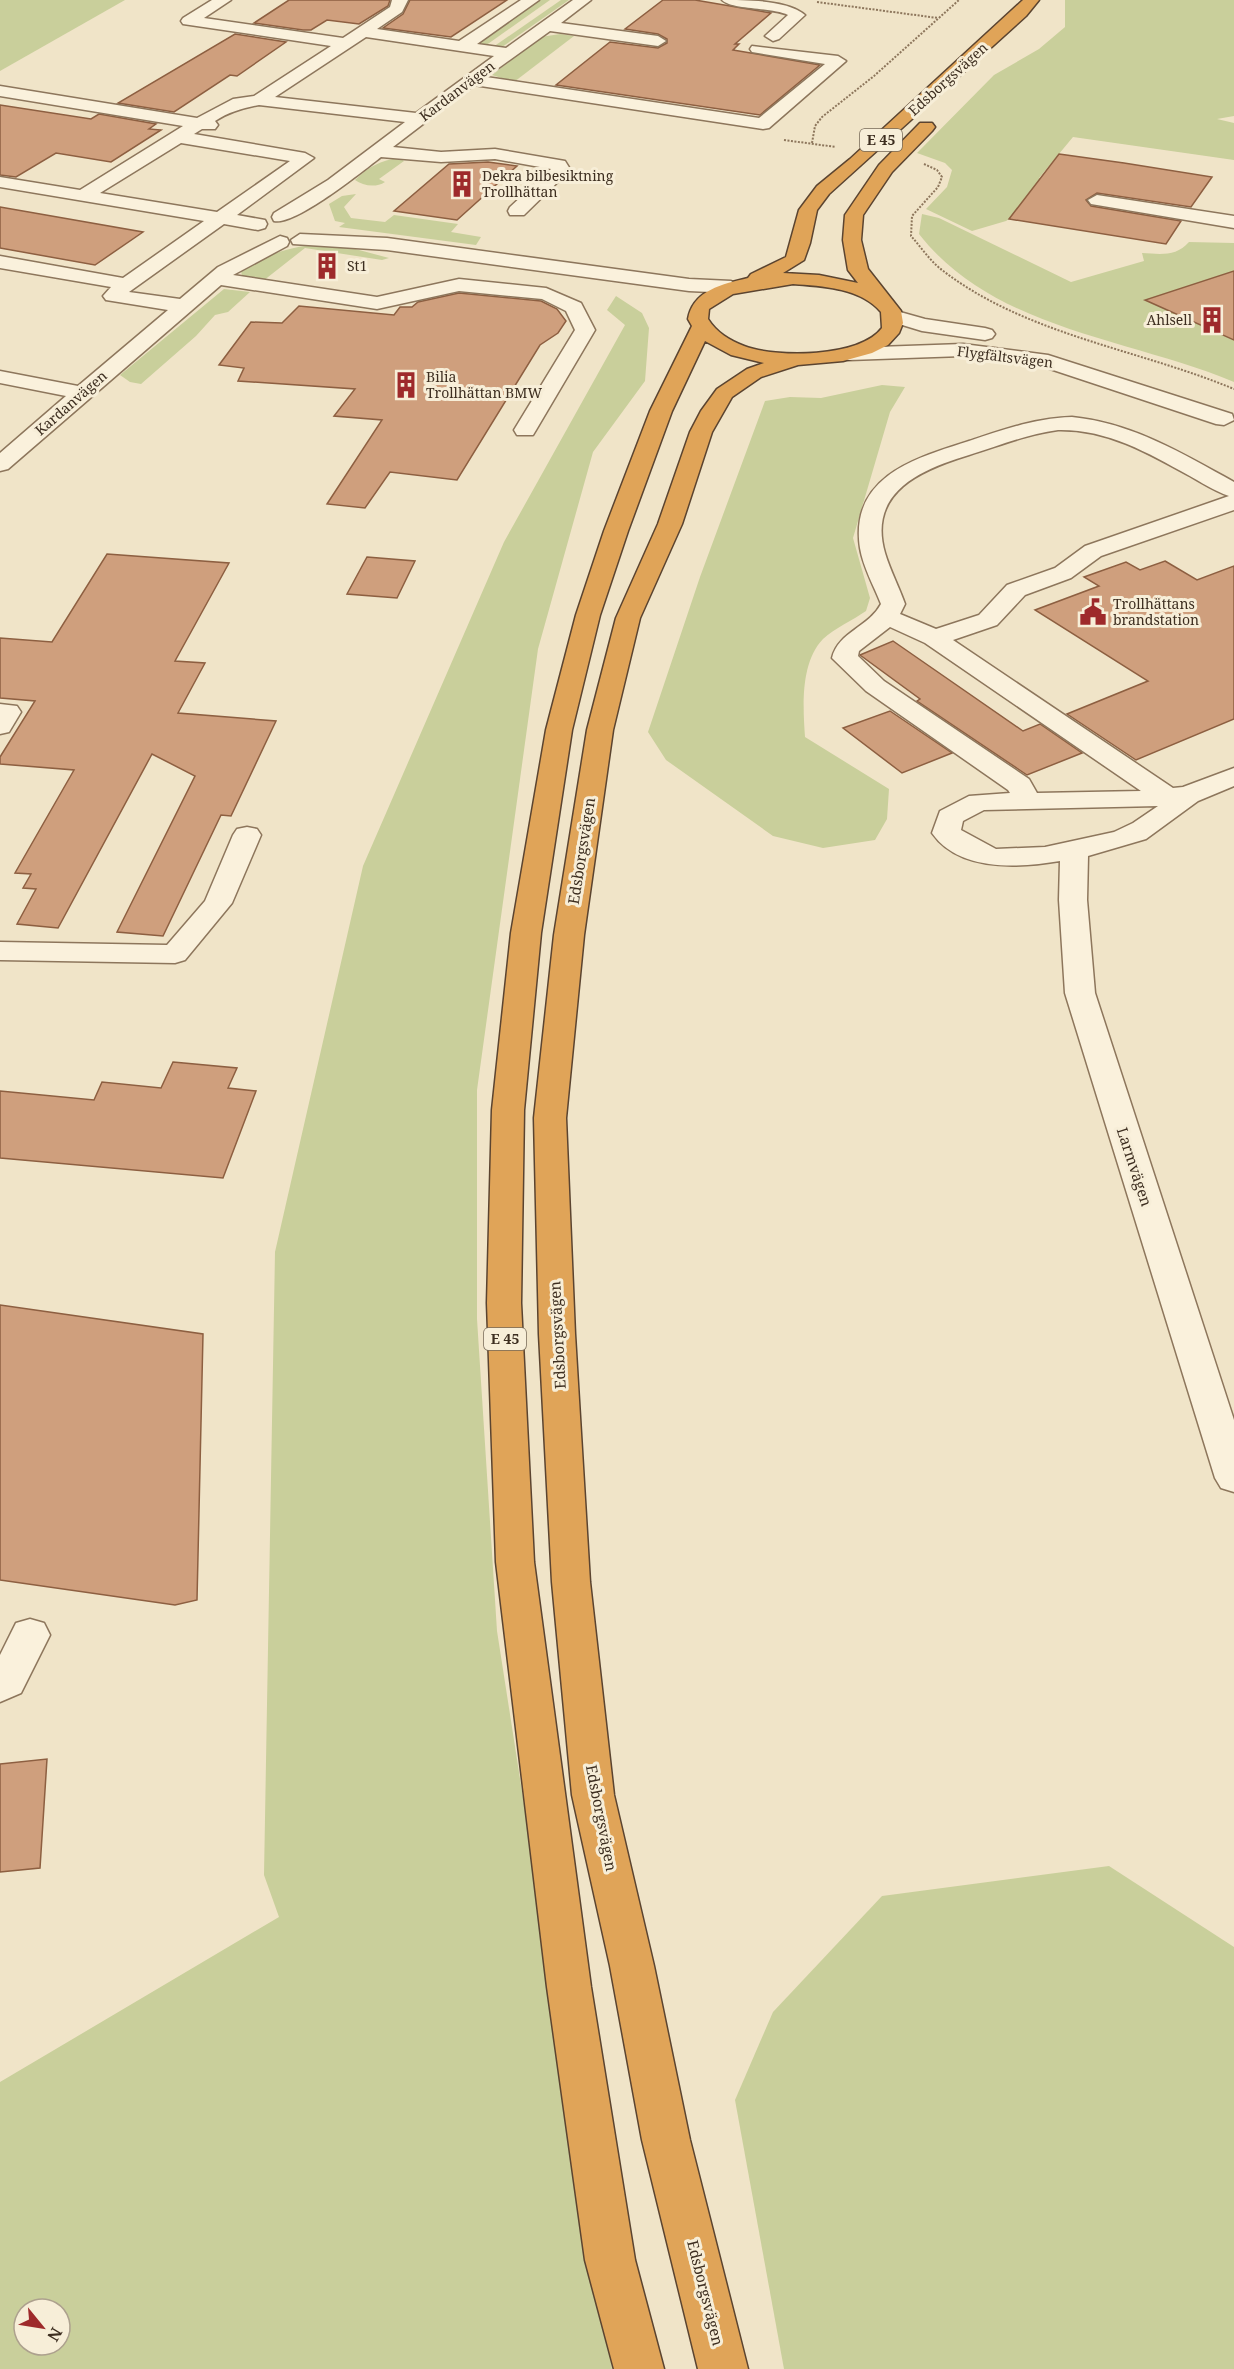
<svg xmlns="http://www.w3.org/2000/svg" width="1234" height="2369" viewBox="0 0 1234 2369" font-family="'Noto Serif',serif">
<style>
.green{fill:#c9cf9b;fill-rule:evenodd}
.building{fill:#cf9f7d;stroke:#8d5f41;stroke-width:1.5}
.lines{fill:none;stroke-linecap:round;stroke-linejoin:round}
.minor-casing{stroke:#8d765c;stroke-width:3}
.highway-casing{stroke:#5b4430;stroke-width:3}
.path{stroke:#8d765c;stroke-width:2;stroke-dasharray:2 1.5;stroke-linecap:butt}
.minor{fill:#faf1dc;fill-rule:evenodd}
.highway{fill:#e0a458;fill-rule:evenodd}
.labels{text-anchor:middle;stroke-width:6;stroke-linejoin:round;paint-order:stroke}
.far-street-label{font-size:14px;fill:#3d2e20;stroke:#f7eed8}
.shield{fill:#f7eed8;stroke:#756857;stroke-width:1.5}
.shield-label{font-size:14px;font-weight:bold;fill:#3d2e20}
.far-poi-label{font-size:14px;fill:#3d2e20;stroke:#f7eed8;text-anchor:start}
.street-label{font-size:15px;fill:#3d2e20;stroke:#f7eed8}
</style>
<rect width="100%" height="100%" fill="#f0e4c8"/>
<g class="green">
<polygon points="0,0 125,0 0,71"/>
<polygon points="539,0 550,0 485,46 476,45"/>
<polygon points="561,0 569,0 502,47 493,47"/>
<polygon points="1065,0 1234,0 1234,116 1217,119 1234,123 1234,160 1073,137 1039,178 1062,182 1006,221 972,231 926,209 947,187 952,170 945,163 917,153 994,75 1039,49 1065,27"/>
<polygon points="560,34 574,36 514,82 492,75 541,37"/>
<path d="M399 158 404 161 379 179 385 182C376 188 363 186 355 180 368 167 381 160 399 158Z"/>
<polygon points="356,194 344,207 351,218 385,222 394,215 458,224 451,232 481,237 476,245 339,227 345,223 335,221 329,204 342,196"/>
<path d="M922 214 939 218 1071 282 1144 261 1142 253C1160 254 1176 257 1189 242L1234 243V382C1129 338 994 330 919 234Z"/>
<path d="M322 244 344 246 389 258 382 260 305 248 263 281 242 276 241 271C271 253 287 247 322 244Z"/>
<polygon points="224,289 250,292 228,312 215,315 196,336 141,384 130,382 120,375"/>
<path d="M616 296 642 313 649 328 645 381 593 452 538 649 477 1090V1319L497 1631 612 2369H0V2082L279 1917 264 1875 275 1252 363 866 504 542 625 325 607 310ZM24 2309H60V2345H24Z"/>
<path d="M882 385 905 387 890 412 853 538 870 598 866 611C853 620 835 628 823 639 800 663 803 707 805 737L889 789 887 819 875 840 823 848 773 836 666 760 648 732 700 577 765 401 790 397 821 398Z"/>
<polygon points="1109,1866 1234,1947 1234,2369 784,2369 735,2100 773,2012 882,1896"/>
</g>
<g class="building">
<polygon points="289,0 390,0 388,6 359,24 327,20 311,30 303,30 254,23"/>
<polygon points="410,0 507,0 451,37 383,28 403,14"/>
<polygon points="663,0 695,0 771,13 735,44 739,44 733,50 820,65 760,115 556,85 610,42 658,48 667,43 667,39 658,34 625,29"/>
<polygon points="235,34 286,42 237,76 230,75 174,112 118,103"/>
<polygon points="0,105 91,119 99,114 156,124 149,129 161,130 111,162 56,153 16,177 0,175"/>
<polygon points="1059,154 1124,163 1212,177 1191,207 1097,193 1086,200 1091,206 1181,221 1166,244 1009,219"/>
<polygon points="488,162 517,166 457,220 394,211 449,164"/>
<polygon points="0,207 143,232 95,265 0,248"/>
<polygon points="1234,271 1234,340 1145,300"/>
<polygon points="459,293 541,301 557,309 566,321 558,333 540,345 457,480 390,472 365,508 327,504 382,420 334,416 355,389 238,381 244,368 219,365 251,322 282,323 299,306 394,315 400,307 412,307 418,302"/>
<polygon points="107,554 229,563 175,661 205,663 178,713 276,721 231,816 221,815 163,936 117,932 195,776 152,754 58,928 17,924 36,889 23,888 31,874 15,873 74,770 0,764 0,757 35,701 0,698 0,638 52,642"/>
<polygon points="367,557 415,561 397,598 347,594"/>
<polygon points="1165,561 1197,580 1234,566 1234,719 1136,760 1067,714 1148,681 1035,610 1099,586 1084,577 1126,562 1140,570"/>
<polygon points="893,641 1023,731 1040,724 1082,753 1027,775 917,701 920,699 860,655"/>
<polygon points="890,711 952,753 902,773 843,728"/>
<polygon points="173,1062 237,1068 228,1088 256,1091 223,1178 0,1158 0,1091 94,1100 102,1082 161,1088"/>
<polygon points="0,1305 203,1334 197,1600 175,1605 0,1580"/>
<polygon points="47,1759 40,1868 0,1872 0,1764"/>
</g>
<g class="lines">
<defs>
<g id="minor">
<path d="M212 0H231L204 18 343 38 390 7 392 0H408L402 12 377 29 459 41 521 0H539L477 44 506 48 573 0H591L561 23 658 36 666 41 658 46 550 31 486 77 759 118 825 64 752 52 750 49 752 46 838 56 846 61 769 128 763 129 474 85 393 147 441 152 495 149 565 161 570 169 567 173 524 215H510L508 211 510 207 551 169 495 159 441 162 381 157C363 171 295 226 274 221L272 217 274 213 328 180 405 122 259 105C243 108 229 112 215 121L218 125 215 129H202L194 134 305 153 314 158 237 215 265 220 267 224 265 228 258 230 224 224 129 292 180 299 218 267 280 236 287 238 289 242 287 246 233 275 377 297 459 279 546 288 581 303 595 330 536 430 533 435H517L514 430 575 330 566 311 542 299 459 291 377 309 221 285 8 469 0 471V453L66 396 0 383V371L78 386 168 310 106 300 103 296 111 287 0 268V256L123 278 204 221 0 187V177L80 190 183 126 0 96V86L197 118 233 99 254 96 331 46 183 24 181 21 183 18ZM366 37 494 56 416 113 275 97ZM181 143 290 161 217 212 100 193Z"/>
<path d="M722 0C747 0 788 0 805 15L779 39 773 41 765 36 788 15C771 7 732 10 722 0Z"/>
<polygon points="1097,195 1234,216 1234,228 1091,204 1088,200"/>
<polygon points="300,234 387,238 689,279 731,281 741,287 731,293 689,291 387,250 293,244 291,240"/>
<polygon points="893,310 925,319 985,328 992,330 995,334 992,338 985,340 922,331 886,320 883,316 886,312"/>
<polygon points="963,344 1048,355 1232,414 1234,420 1224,425 1216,424 1038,365 963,356 849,360 842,358 839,354 842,350 849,348"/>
<path d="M1072 417C1132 423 1182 453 1234 482V510L1101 556 1071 578 1025 595 997 625 953 640 1173 788 1183 787 1234 768V786L1198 801 1146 839 1088 856 1087 900 1095 993 1234 1420V1492L1221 1488 1215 1478 1065 993 1059 900 1060 861C1019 868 959 872 932 833L940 811 969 796 1010 793 1008 790 866 691 832 658C838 632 869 627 881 604 874 586 863 567 860 548 849 476 916 458 969 441 1003 430 1035 418 1072 417ZM1058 430C1106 429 1147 452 1188 475 1201 482 1214 491 1229 496L1085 546 1055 568 1007 585 979 615 936 629 900 614 905 604C899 587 890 570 885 553 867 491 923 469 969 455 999 446 1027 434 1058 430ZM890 627 925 643 1141 791 1037 793 1029 779 884 681 858 656 859 651ZM1158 806 1133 823 1114 832 1045 847 996 849 961 830 963 821 984 810Z"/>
<polygon points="0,704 17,706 21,712 9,732 0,734"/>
<polygon points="247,827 257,829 261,835 232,903 185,960 175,963 0,960 0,942 167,945 205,901 233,835 237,829"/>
<polygon points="30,1619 44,1623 50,1635 21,1693 0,1702 0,1655 16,1623"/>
</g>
<path id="highway" d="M1023 0H1039L1026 16 829 194 817 210 810 243 804 260 783 273 819 275 858 283 848 270 843 240 845 215 879 165 920 123H932L935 127 932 131 892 172 863 215 861 240 868 269 901 311 903 323 899 333 888 345 872 353 843 361 798 365 761 377 732 397 712 432 682 524 640 618 613 730 584 935 566 1118 575 1334 590 1582 614 1795 654 1966 690 2140 748 2369H698L642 2140 610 1966 572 1795 552 1582 539 1334 534 1118 554 935 587 730 616 618 658 524 690 432 701 411 717 389 747 369 764 363 731 355 705 341 672 411 628 531 600 615 572 730 541 933 524 1110 521 1303 534 1562 591 1987 635 2260 664 2369H614L585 2260 547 1987 496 1562 487 1303 492 1110 511 933 546 730 576 615 604 531 650 411 692 326 688 319C693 290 723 284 748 278L751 274 786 257 799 210 817 186 850 159ZM793 284C822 286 861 288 881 312L882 328C860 358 775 358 744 346 729 340 717 333 708 319L709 309 733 294Z"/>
</defs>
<use href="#minor" class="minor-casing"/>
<use href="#highway" class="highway-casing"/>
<g class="path">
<polyline points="817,2 938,18"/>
<polyline points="784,140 836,147"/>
<polyline points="812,143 815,126 822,117 874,76 959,0"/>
<path d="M924 164 937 170 942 177 938 187 912 216 911 236C921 247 930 261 942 270 1026 335 1138 349 1234 389"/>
</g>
<use href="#minor" class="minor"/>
<use href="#highway" class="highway"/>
</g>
<defs>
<symbol id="building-bare" viewBox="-9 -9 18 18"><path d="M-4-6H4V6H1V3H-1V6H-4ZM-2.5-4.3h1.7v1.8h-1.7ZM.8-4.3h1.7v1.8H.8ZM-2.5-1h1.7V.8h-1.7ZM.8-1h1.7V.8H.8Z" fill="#9e2a2b" stroke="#f7eed8" stroke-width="2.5" paint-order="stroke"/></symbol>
<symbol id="civic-bare" viewBox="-9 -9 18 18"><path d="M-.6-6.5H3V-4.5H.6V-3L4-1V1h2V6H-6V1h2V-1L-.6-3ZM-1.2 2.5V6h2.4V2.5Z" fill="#9e2a2b" stroke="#f7eed8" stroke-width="2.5" paint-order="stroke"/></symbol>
</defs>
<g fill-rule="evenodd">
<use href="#building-bare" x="443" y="165" width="38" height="38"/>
<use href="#building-bare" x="308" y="247" width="38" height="38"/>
<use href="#building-bare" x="1193" y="301" width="38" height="38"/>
<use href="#building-bare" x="387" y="366" width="38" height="38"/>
<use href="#civic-bare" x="1074" y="593" width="38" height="38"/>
</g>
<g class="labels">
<g class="far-street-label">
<text transform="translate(948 79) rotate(-42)" y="5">Edsborgsvägen</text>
<text transform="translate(457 91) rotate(-37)" y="5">Kardanvägen</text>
<text transform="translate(1005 357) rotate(7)" y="5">Flygfältsvägen</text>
<text transform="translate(71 403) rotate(-41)" y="5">Kardanvägen</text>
</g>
<g class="shield">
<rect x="860" y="129" width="42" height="22" rx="4.5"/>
<rect x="484" y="1328" width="42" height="22" rx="4.5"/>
</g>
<g class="shield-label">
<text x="881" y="145">E 45</text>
<text x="505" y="1344">E 45</text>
</g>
<g class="far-poi-label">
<text x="482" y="181">Dekra bilbesiktning<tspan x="482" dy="16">Trollhättan</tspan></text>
<text x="347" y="271">St1</text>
<text x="1192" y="325" text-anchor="end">Ahlsell</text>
<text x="426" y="382">Bilia<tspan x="426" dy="16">Trollhättan BMW</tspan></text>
<text x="1113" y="609">Trollhättans<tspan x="1113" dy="16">brandstation</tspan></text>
</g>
<g class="street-label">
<text transform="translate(582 851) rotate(-81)" y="5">Edsborgsvägen</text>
<text transform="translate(1134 1167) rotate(72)" y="5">Larmvägen</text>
<text transform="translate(558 1335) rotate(-93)" y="5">Edsborgsvägen</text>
<text transform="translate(601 1818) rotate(79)" y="5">Edsborgsvägen</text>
<text transform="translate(705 2293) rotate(76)" y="5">Edsborgsvägen</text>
</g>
</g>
<g transform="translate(42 2327) rotate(120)"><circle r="28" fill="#f7eed8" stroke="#ada18e" stroke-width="1.5"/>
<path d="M0-4.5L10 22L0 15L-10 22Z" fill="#9e2a2b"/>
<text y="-9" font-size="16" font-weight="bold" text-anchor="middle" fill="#3d2e20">N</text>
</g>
</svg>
